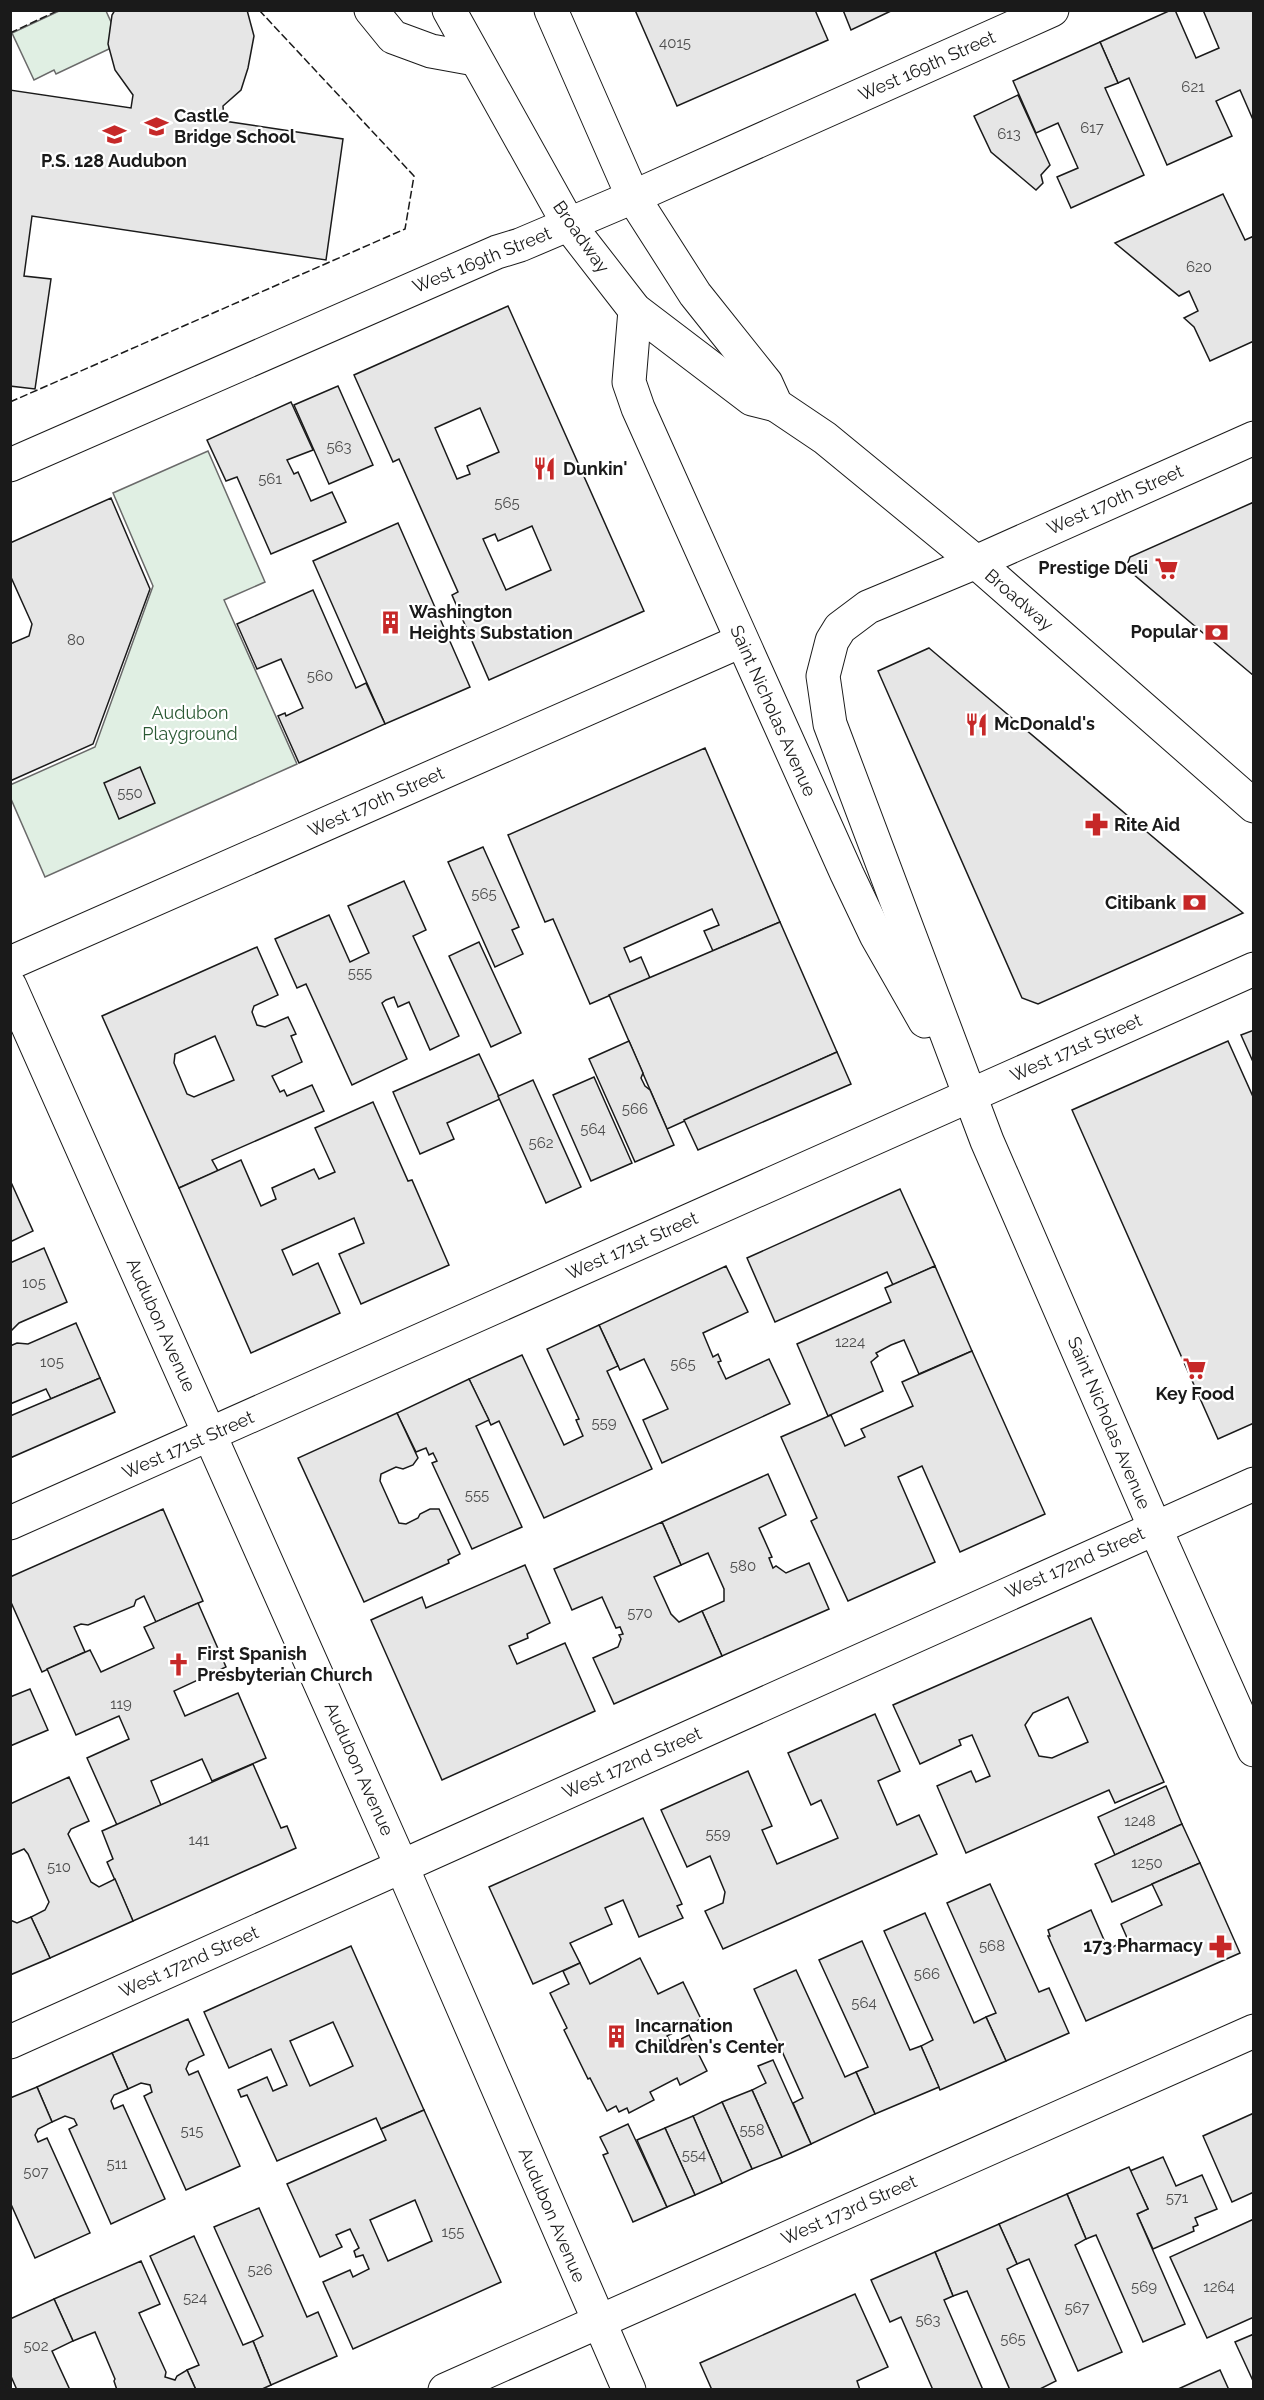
<svg xmlns="http://www.w3.org/2000/svg" width="1264" height="2400" viewBox="0 0 1264 2400" font-family="Raleway,sans-serif">
<style>
.green{fill:#e0efe3;stroke:#6a6a6a;stroke-width:1.5}
.building{fill:#e6e6e6;stroke:#1a1a1a;stroke-width:1.5;fill-rule:evenodd}
.lines{fill:none;stroke-linecap:round;stroke-linejoin:round}
.minor-casing{stroke:#1a1a1a;stroke-width:35}
.tertiary-casing{stroke:#1a1a1a;stroke-width:35}
.secondary-casing{stroke:#1a1a1a;stroke-width:35}
.primary-casing{stroke:#1a1a1a;stroke-width:35}
.minor{stroke:#fff;stroke-width:33}
.tertiary{stroke:#fff;stroke-width:33}
.secondary{stroke:#fff;stroke-width:33}
.primary{stroke:#fff;stroke-width:33}
.fence{stroke:#1a1a1a;stroke-width:1.5;stroke-dasharray:8 3;stroke-linecap:butt}
.labels{text-anchor:middle;stroke-width:4.5;stroke-linejoin:round;paint-order:stroke}
.number-label{font-size:15px;fill:#4d4d4d}
.street-label{font-size:18px;fill:#1a1a1a;stroke:#fff}
.poi-label{font-size:18px;font-weight:bold;fill:#1a1a1a;stroke:#fff;text-anchor:start}
.park-label{font-size:18px;fill:#2b5a34;stroke:#fff}
</style>
<rect width="100%" height="100%" fill="#fff"/>
<g class="green">
<polygon points="59,11 106,11 111,22 109,49 56,74 54,70 34,80 12,33"/>
<polygon points="208,451 265,582 224,600 297,764 45,877 11,799 10,785 95,747 153,586 113,493"/>
</g>
<g class="building">
<polygon points="115,10 247,10 254,36 248,68 241,90 223,106 224,121 343,139 326,260 32,216 24,276 51,279 35,389 10,386 10,90 131,108 133,95 115,70 108,44 112,15"/>
<polygon points="635,10 815,10 828,40 677,106"/>
<polygon points="843,10 893,10 851,30"/>
<polygon points="1171,10 1175,10 1196,58 1219,48 1203,10 1254,10 1254,122 1240,90 1216,101 1232,136 1167,165 1129,78 1118,83 1100,42"/>
<polygon points="1100,42 1118,83 1105,88 1144,175 1071,208 1057,177 1078,168 1058,123 1036,133 1013,81"/>
<polygon points="1018,95 1050,165 1041,175 1043,183 1036,190 991,152 974,116"/>
<polygon points="1223,194 1245,240 1254,236 1254,341 1210,361 1194,327 1184,318 1198,311 1189,291 1179,296 1115,243"/>
<path d="M508 306 644 611 489 680 452 595 458 592 399 459 393 462 354 375ZM480 408 499 452 467 466 470 474 457 479 435 428ZM532 526 551 570 506 590 483 539 495 534 498 541Z"/>
<polygon points="338,386 373,465 329,484 294,405"/>
<polygon points="291,402 313,450 287,460 294,474 298,472 311,501 332,492 346,522 271,554 237,477 226,481 207,440"/>
<polygon points="111,498 150,589 93,744 10,781 10,644 29,636 32,624 10,575 10,543"/>
<polygon points="1254,502 1254,676 1126,568 1130,557"/>
<polygon points="398,523 470,687 385,724 313,561"/>
<polygon points="313,590 356,688 366,683 385,724 299,763 278,716 285,713 286,716 303,708 281,659 257,669 237,624"/>
<polygon points="929,648 1243,913 1038,1004 1022,998 878,671"/>
<polygon points="705,748 780,922 713,951 704,931 719,925 712,909 624,948 630,962 641,957 650,978 590,1004 553,919 545,922 508,835"/>
<polygon points="140,767 155,803 119,819 104,783"/>
<polygon points="483,847 519,927 512,930 523,954 495,967 448,862"/>
<polygon points="404,881 426,930 413,936 459,1036 430,1050 409,1002 398,1007 394,997 386,1000 382,1003 407,1059 352,1085 306,984 297,988 275,939 329,915 350,962 369,953 348,906"/>
<polygon points="780,922 837,1052 667,1129 609,995"/>
<polygon points="479,942 521,1033 491,1047 449,956"/>
<path d="M257 947 278 995 254 1006 252 1012 257 1025 265 1027 288 1017 296 1034 291 1036 302 1062 272 1076 280 1092 284 1090 287 1096 312 1085 324 1111 212 1160 218 1171 179 1188 102 1016ZM215 1036 234 1080 194 1097 187 1094 174 1063 175 1054Z"/>
<polygon points="1254,1030 1254,1064 1241,1035"/>
<polygon points="629,1041 643,1073 641,1078 645,1086 650,1090 674,1145 635,1162 589,1059"/>
<polygon points="1228,1041 1254,1099 1254,1423 1218,1439 1072,1110"/>
<polygon points="837,1052 851,1084 698,1150 684,1120"/>
<polygon points="479,1054 500,1099 447,1123 454,1139 420,1154 393,1092"/>
<polygon points="594,1077 632,1163 591,1181 553,1095"/>
<polygon points="533,1080 581,1187 546,1203 498,1096"/>
<polygon points="373,1102 408,1181 412,1180 449,1265 361,1304 339,1254 364,1243 354,1218 282,1250 293,1275 318,1263 340,1313 251,1353 179,1188 241,1160 261,1206 276,1199 272,1188 314,1169 319,1179 335,1172 315,1128"/>
<polygon points="10,1180 33,1231 10,1242"/>
<polygon points="900,1189 935,1266 893,1285 887,1272 775,1322 747,1258"/>
<polygon points="44,1248 67,1302 19,1323 10,1332 10,1263"/>
<polygon points="726,1266 748,1312 703,1333 713,1357 718,1354 721,1361 718,1362 726,1379 769,1359 790,1404 662,1463 643,1420 668,1409 644,1359 620,1370 599,1325"/>
<polygon points="935,1266 972,1351 919,1374 904,1340 891,1345 876,1353 878,1356 871,1362 883,1391 828,1416 797,1344 891,1302 885,1288"/>
<polygon points="76,1323 100,1378 51,1399 46,1389 10,1404 10,1346 17,1343 28,1344"/>
<polygon points="599,1325 618,1366 607,1371 652,1469 544,1518 499,1421 491,1425 469,1379 522,1355 564,1445 583,1436 576,1420 579,1419 547,1349"/>
<polygon points="972,1351 1045,1514 960,1552 922,1466 898,1477 935,1562 848,1601 811,1521 817,1518 781,1437 831,1415 845,1446 865,1437 861,1429 913,1406 902,1382"/>
<polygon points="100,1378 115,1412 10,1458 10,1416"/>
<polygon points="469,1379 489,1420 476,1426 522,1527 472,1549 432,1463 437,1461 433,1453 429,1455 426,1448 416,1452 397,1413"/>
<polygon points="397,1413 418,1458 413,1465 403,1469 396,1467 381,1474 380,1481 399,1523 406,1524 418,1518 420,1514 430,1509 439,1509 460,1554 448,1560 449,1563 364,1602 298,1458"/>
<polygon points="768,1474 786,1515 759,1528 772,1557 769,1558 773,1568 776,1566 786,1573 809,1563 829,1609 722,1656 702,1611 724,1601 724,1589 708,1553 681,1565 662,1522"/>
<polygon points="163,1509 203,1601 156,1622 144,1596 136,1600 134,1606 88,1625 81,1624 74,1627 85,1652 42,1672 10,1600 10,1577"/>
<polygon points="662,1522 681,1565 654,1577 671,1614 679,1622 702,1611 722,1656 614,1704 593,1658 618,1647 621,1639 619,1635 623,1634 620,1627 616,1628 602,1597 572,1610 554,1569"/>
<polygon points="525,1565 550,1623 527,1634 528,1638 509,1646 517,1664 565,1643 595,1711 442,1780 371,1620 422,1597 426,1608"/>
<polygon points="198,1603 226,1667 174,1691 185,1716 238,1693 266,1758 212,1781 202,1759 151,1781 161,1805 117,1825 87,1758 129,1739 119,1716 76,1735 47,1669 90,1650 101,1672 154,1648 144,1627"/>
<path d="M1091 1618 1164 1782 1115 1803 1109 1790 966 1853 937 1786 971 1771 976 1782 990 1776 972 1735 959 1740 961 1745 920 1764 893 1705ZM1068 1697 1088 1742 1052 1758 1039 1756 1025 1725 1033 1713Z"/>
<polygon points="30,1689 48,1730 10,1746 10,1697"/>
<polygon points="875,1714 900,1771 878,1781 897,1825 919,1815 937,1854 723,1949 705,1911 723,1903 725,1892 710,1856 687,1867 661,1810 748,1771 772,1826 762,1830 777,1864 838,1838 821,1800 811,1805 788,1753"/>
<polygon points="253,1764 281,1828 287,1826 296,1848 133,1921 107,1862 113,1859 102,1831"/>
<polygon points="69,1777 89,1821 71,1829 68,1834 91,1882 99,1887 115,1879 133,1921 50,1958 31,1917 45,1910 49,1902 28,1854 24,1849 10,1855 10,1804"/>
<polygon points="1166,1786 1182,1824 1115,1855 1098,1817"/>
<polygon points="643,1818 682,1904 677,1906 683,1918 639,1937 623,1900 605,1908 612,1924 570,1943 580,1963 533,1984 489,1887"/>
<polygon points="1182,1824 1200,1863 1112,1902 1095,1864"/>
<polygon points="1200,1863 1240,1953 1086,2021 1048,1936 1050,1936 1048,1930 1091,1910 1108,1949 1128,1940 1121,1924 1162,1905 1152,1884"/>
<polygon points="990,1884 1039,1992 1049,1988 1069,2033 1006,2061 986,2017 996,2013 947,1903"/>
<polygon points="925,1913 974,2023 986,2017 1006,2061 940,2090 921,2046 933,2040 884,1931"/>
<polygon points="31,1917 50,1958 10,1975 10,1920 17,1923"/>
<polygon points="862,1941 910,2050 921,2046 939,2087 875,2114 856,2072 868,2067 819,1960"/>
<path d="M351 1946 424 2110 381 2129 376 2118 277 2161 247 2095 241 2097 238 2090 267 2077 273 2091 287 2085 271 2049 229 2068 204 2012ZM333 2022 353 2066 310 2086 290 2041Z"/>
<polygon points="640,1958 658,1994 683,1982 701,2019 667,2036 671,2044 689,2035 707,2071 680,2085 677,2078 650,2092 654,2100 629,2113 627,2108 619,2112 616,2106 607,2111 590,2078 588,2079 564,2030 567,2028 550,1993 569,1984 563,1971 580,1963 590,1984"/>
<polygon points="796,1970 845,2077 856,2072 875,2114 811,2144 793,2103 803,2098 754,1989"/>
<polygon points="188,2019 204,2055 189,2062 186,2069 189,2075 198,2071 240,2166 186,2190 144,2096 152,2092 150,2085 141,2083 128,2089 112,2053"/>
<polygon points="112,2053 128,2089 114,2095 111,2101 114,2109 123,2105 165,2199 111,2224 69,2129 77,2125 74,2119 65,2116 52,2122 37,2087"/>
<polygon points="773,2060 811,2144 782,2157 752,2090 766,2083 758,2066"/>
<polygon points="37,2087 52,2122 38,2129 35,2135 38,2142 47,2138 90,2233 35,2258 10,2202 10,2098"/>
<polygon points="752,2090 782,2157 752,2169 722,2102"/>
<polygon points="722,2102 752,2169 722,2183 693,2116"/>
<path d="M424 2110 501 2282 353 2349 323 2282 350 2270 353 2277 369 2269 363 2255 356 2257 354 2251 359 2248 350 2229 336 2235 342 2247 320 2257 287 2184 386 2140 381 2129ZM415 2200 432 2241 388 2261 370 2220Z"/>
<polygon points="1254,2113 1254,2192 1232,2202 1203,2136"/>
<polygon points="693,2116 722,2183 695,2195 665,2128"/>
<polygon points="628,2124 667,2207 633,2222 603,2155 608,2153 600,2137"/>
<polygon points="665,2128 695,2195 667,2207 637,2140"/>
<polygon points="1163,2157 1176,2186 1202,2175 1217,2209 1195,2218 1198,2225 1193,2227 1194,2231 1153,2249 1137,2214 1148,2209 1130,2171"/>
<polygon points="1129,2167 1148,2209 1137,2214 1185,2324 1143,2342 1096,2235 1086,2239 1067,2194"/>
<polygon points="1067,2194 1086,2239 1075,2245 1122,2352 1078,2371 1029,2259 1017,2264 999,2224"/>
<polygon points="259,2208 307,2317 318,2312 337,2356 271,2385 253,2341 263,2336 214,2227"/>
<polygon points="1254,2219 1254,2317 1207,2338 1170,2257"/>
<polygon points="999,2224 1017,2264 1007,2269 1056,2381 1038,2390 1010,2390 967,2291 953,2296 935,2252"/>
<polygon points="194,2236 243,2345 253,2341 271,2385 260,2390 196,2390 187,2370 199,2365 150,2256"/>
<polygon points="935,2252 953,2296 944,2300 983,2390 933,2390 901,2317 890,2322 871,2280"/>
<polygon points="141,2261 160,2304 139,2313 166,2372 165,2377 175,2380 177,2376 187,2370 196,2390 117,2390 114,2381 115,2379 95,2332 73,2341 54,2299"/>
<polygon points="855,2294 888,2367 857,2381 860,2390 712,2390 700,2363"/>
<polygon points="54,2299 73,2341 52,2351 70,2390 17,2390 10,2374 10,2319"/>
<polygon points="1254,2334 1254,2383 1235,2342"/>
<polygon points="1220,2370 1229,2390 1176,2390"/>
</g>
<g class="lines">
<defs>
<g id="minor">
<polyline points="10,465 497,252 520,245 633,197 1052,10"/>
<polyline points="976,562 1254,438"/>
<polyline points="10,963 741,641"/>
<polyline points="10,1523 1254,969"/>
<polyline points="10,2042 1254,1484"/>
<polyline points="445,2390 1254,2031"/>
</g>
<polyline id="tertiary" points="10,986 402,1867 629,2390"/>
<g id="secondary">
<polyline points="371,10 393,37 431,51 475,59"/>
<polyline points="635,310 629,382 638,408 847,874 876,935 925,1021"/>
<polyline points="976,562 868,607 840,628 832,641 823,676 830,724 987,1141 1155,1528 1254,1750"/>
</g>
<g id="primary">
<polyline points="449,10 569,225 635,310 752,399 776,405"/>
<polyline points="551,10 633,197 695,294 766,383 776,405 825,438 976,562 1254,806"/>
</g>
</defs>
<use href="#minor" class="minor-casing"/>
<use href="#tertiary" class="tertiary-casing"/>
<use href="#secondary" class="secondary-casing"/>
<use href="#primary" class="primary-casing"/>
<use href="#minor" class="minor"/>
<use href="#tertiary" class="tertiary"/>
<use href="#secondary" class="secondary"/>
<use href="#primary" class="primary"/>
<g class="fence">
<polyline points="10,33 59,10"/>
<polyline points="10,402 405,229 414,176 259,10"/>
</g>
</g>
<defs>
<symbol id="school-bare" viewBox="-9 -9 18 18"><path d="M0-5L7-2L0 1L-7-2ZM-4 1L0 2.5L4 1V4Q0 6-4 4Z" fill="#c62828" stroke="#fff" stroke-width="2.5" paint-order="stroke"/></symbol>
<symbol id="restaurant-bare" viewBox="-9 -9 18 18"><path d="M-5-6h1v4h1v-4h1v4h1v-4h1v5L-1.5 .5V6h-2V.5L-5-1ZM5-6V6H3V1.5H1.5Q1.5-4 5-6Z" fill="#c62828" stroke="#fff" stroke-width="2.5" paint-order="stroke"/></symbol>
<symbol id="supermarket-bare" viewBox="-9 -9 18 18"><path d="M-6-5.5h2.5l.6 2H6L4.5 2H-2.5L-4.4-4H-6ZM-1.5 3.2a1.3 1.3 0 1 0 .1 0ZM3 3.2a1.3 1.3 0 1 0 .1 0Z" fill="#c62828" stroke="#fff" stroke-width="2.5" paint-order="stroke"/></symbol>
<symbol id="building-bare" viewBox="-9 -9 18 18"><path d="M-4-6H4V6H1V3H-1V6H-4ZM-2.5-4.3h1.7v1.8h-1.7ZM.8-4.3h1.7v1.8H.8ZM-2.5-1h1.7V.8h-1.7ZM.8-1h1.7V.8H.8Z" fill="#c62828" stroke="#fff" stroke-width="2.5" paint-order="stroke"/></symbol>
<symbol id="bank-bare" viewBox="-9 -9 18 18"><path d="M-6-4H6V4H-6ZM0-2.3a2.3 2.3 0 1 0 0 4.6a2.3 2.3 0 1 0 0-4.6Z" fill="#c62828" stroke="#fff" stroke-width="2.5" paint-order="stroke"/></symbol>
<symbol id="pharmacy-bare" viewBox="-9 -9 18 18"><path d="M-2-6h4v4h4v4h-4v4h-4v-4h-4v-4h4Z" fill="#c62828" stroke="#fff" stroke-width="2.5" paint-order="stroke"/></symbol>
<symbol id="church-bare" viewBox="-9 -9 18 18"><path d="M-1.2-6h2.4v3.5h3.3v2.4h-3.3V6h-2.4V-.1h-3.3v-2.4h3.3Z" fill="#c62828" stroke="#fff" stroke-width="2.5" paint-order="stroke"/></symbol>
</defs>
<g fill-rule="evenodd">
<use href="#school-bare" x="140" y="110" width="33" height="33"/>
<use href="#school-bare" x="98" y="118" width="33" height="33"/>
<use href="#restaurant-bare" x="528" y="452" width="33" height="33"/>
<use href="#supermarket-bare" x="1150" y="552" width="33" height="33"/>
<use href="#building-bare" x="374" y="606" width="33" height="33"/>
<use href="#bank-bare" x="1200" y="616" width="33" height="33"/>
<use href="#restaurant-bare" x="960" y="708" width="33" height="33"/>
<use href="#pharmacy-bare" x="1080" y="808" width="33" height="33"/>
<use href="#bank-bare" x="1178" y="886" width="33" height="33"/>
<use href="#supermarket-bare" x="1178" y="1352" width="33" height="33"/>
<use href="#church-bare" x="162" y="1648" width="33" height="33"/>
<use href="#pharmacy-bare" x="1204" y="1930" width="33" height="33"/>
<use href="#building-bare" x="600" y="2020" width="33" height="33"/>
</g>
<g class="labels">
<g class="number-label">
<text x="675" y="48">4015</text>
<text x="1193" y="92">621</text>
<text x="1092" y="133">617</text>
<text x="1009" y="139">613</text>
<text x="1199" y="272">620</text>
<text x="339" y="452">563</text>
<text x="270" y="484">561</text>
<text x="507" y="508">565</text>
<text x="76" y="645">80</text>
<text x="320" y="681">560</text>
<text x="130" y="798">550</text>
<text x="484" y="899">565</text>
<text x="360" y="978">555</text>
<text x="635" y="1114">566</text>
<text x="593" y="1134">564</text>
<text x="541" y="1148">562</text>
<text x="34" y="1288">105</text>
<text x="850" y="1347">1224</text>
<text x="52" y="1367">105</text>
<text x="683" y="1369">565</text>
<text x="604" y="1428">559</text>
<text x="477" y="1500">555</text>
<text x="743" y="1571">580</text>
<text x="640" y="1618">570</text>
<text x="121" y="1709">119</text>
<text x="1140" y="1826">1248</text>
<text x="718" y="1839">559</text>
<text x="199" y="1845">141</text>
<text x="1147" y="1868">1250</text>
<text x="59" y="1872">510</text>
<text x="992" y="1951">568</text>
<text x="927" y="1979">566</text>
<text x="864" y="2008">564</text>
<text x="752" y="2135">558</text>
<text x="192" y="2136">515</text>
<text x="694" y="2160">554</text>
<text x="117" y="2169">511</text>
<text x="36" y="2177">507</text>
<text x="1177" y="2203">571</text>
<text x="453" y="2237">155</text>
<text x="260" y="2275">526</text>
<text x="1144" y="2292">569</text>
<text x="1219" y="2292">1264</text>
<text x="195" y="2303">524</text>
<text x="1077" y="2313">567</text>
<text x="928" y="2325">563</text>
<text x="1013" y="2344">565</text>
<text x="36" y="2351">502</text>
</g>
<g class="street-label">
<text transform="translate(927 66) rotate(-24)" y="6">West 169th Street</text>
<text transform="translate(581 237) rotate(55)" y="6">Broadway</text>
<text transform="translate(482 260) rotate(-22)" y="6">West 169th Street</text>
<text transform="translate(1115 500) rotate(-24)" y="6">West 170th Street</text>
<text transform="translate(1019 600) rotate(41)" y="6">Broadway</text>
<text transform="translate(773 711) rotate(66)" y="6">Saint Nicholas Avenue</text>
<text transform="translate(376 802) rotate(-24)" y="6">West 170th Street</text>
<text transform="translate(1076 1048) rotate(-24)" y="6">West 171st Street</text>
<text transform="translate(632 1246) rotate(-24)" y="6">West 171st Street</text>
<text transform="translate(161 1325) rotate(66)" y="6">Audubon Avenue</text>
<text transform="translate(1109 1423) rotate(67)" y="6">Saint Nicholas Avenue</text>
<text transform="translate(188 1445) rotate(-24)" y="6">West 171st Street</text>
<text transform="translate(1075 1563) rotate(-24)" y="6">West 172nd Street</text>
<text transform="translate(632 1763) rotate(-24)" y="6">West 172nd Street</text>
<text transform="translate(359 1769) rotate(66)" y="6">Audubon Avenue</text>
<text transform="translate(189 1962) rotate(-24)" y="6">West 172nd Street</text>
<text transform="translate(849 2210) rotate(-24)" y="6">West 173rd Street</text>
<text transform="translate(552 2215) rotate(67)" y="6">Audubon Avenue</text>
</g>
<g class="poi-label">
<text x="174" y="122">Castle<tspan x="174" dy="21">Bridge School</tspan></text>
<text x="114" y="167" text-anchor="middle">P.S. 128 Audubon</text>
<text x="563" y="475">Dunkin'</text>
<text x="1148" y="574" text-anchor="end">Prestige Deli</text>
<text x="409" y="618">Washington<tspan x="409" dy="21">Heights Substation</tspan></text>
<text x="1198" y="638" text-anchor="end">Popular</text>
<text x="994" y="730">McDonald's</text>
<text x="1114" y="831">Rite Aid</text>
<text x="1176" y="909" text-anchor="end">Citibank</text>
<text x="1195" y="1400" text-anchor="middle">Key Food</text>
<text x="197" y="1660">First Spanish<tspan x="197" dy="21">Presbyterian Church</tspan></text>
<text x="1203" y="1952" text-anchor="end">173 Pharmacy</text>
<text x="635" y="2032">Incarnation<tspan x="635" dy="21">Children's Center</tspan></text>
</g>
<g class="park-label">
<text x="190" y="719">Audubon<tspan x="190" dy="21">Playground</tspan></text>
</g>
</g>
<rect width="1264" height="2400" fill="none" stroke="#1a1a1a" stroke-width="24"/>
</svg>
